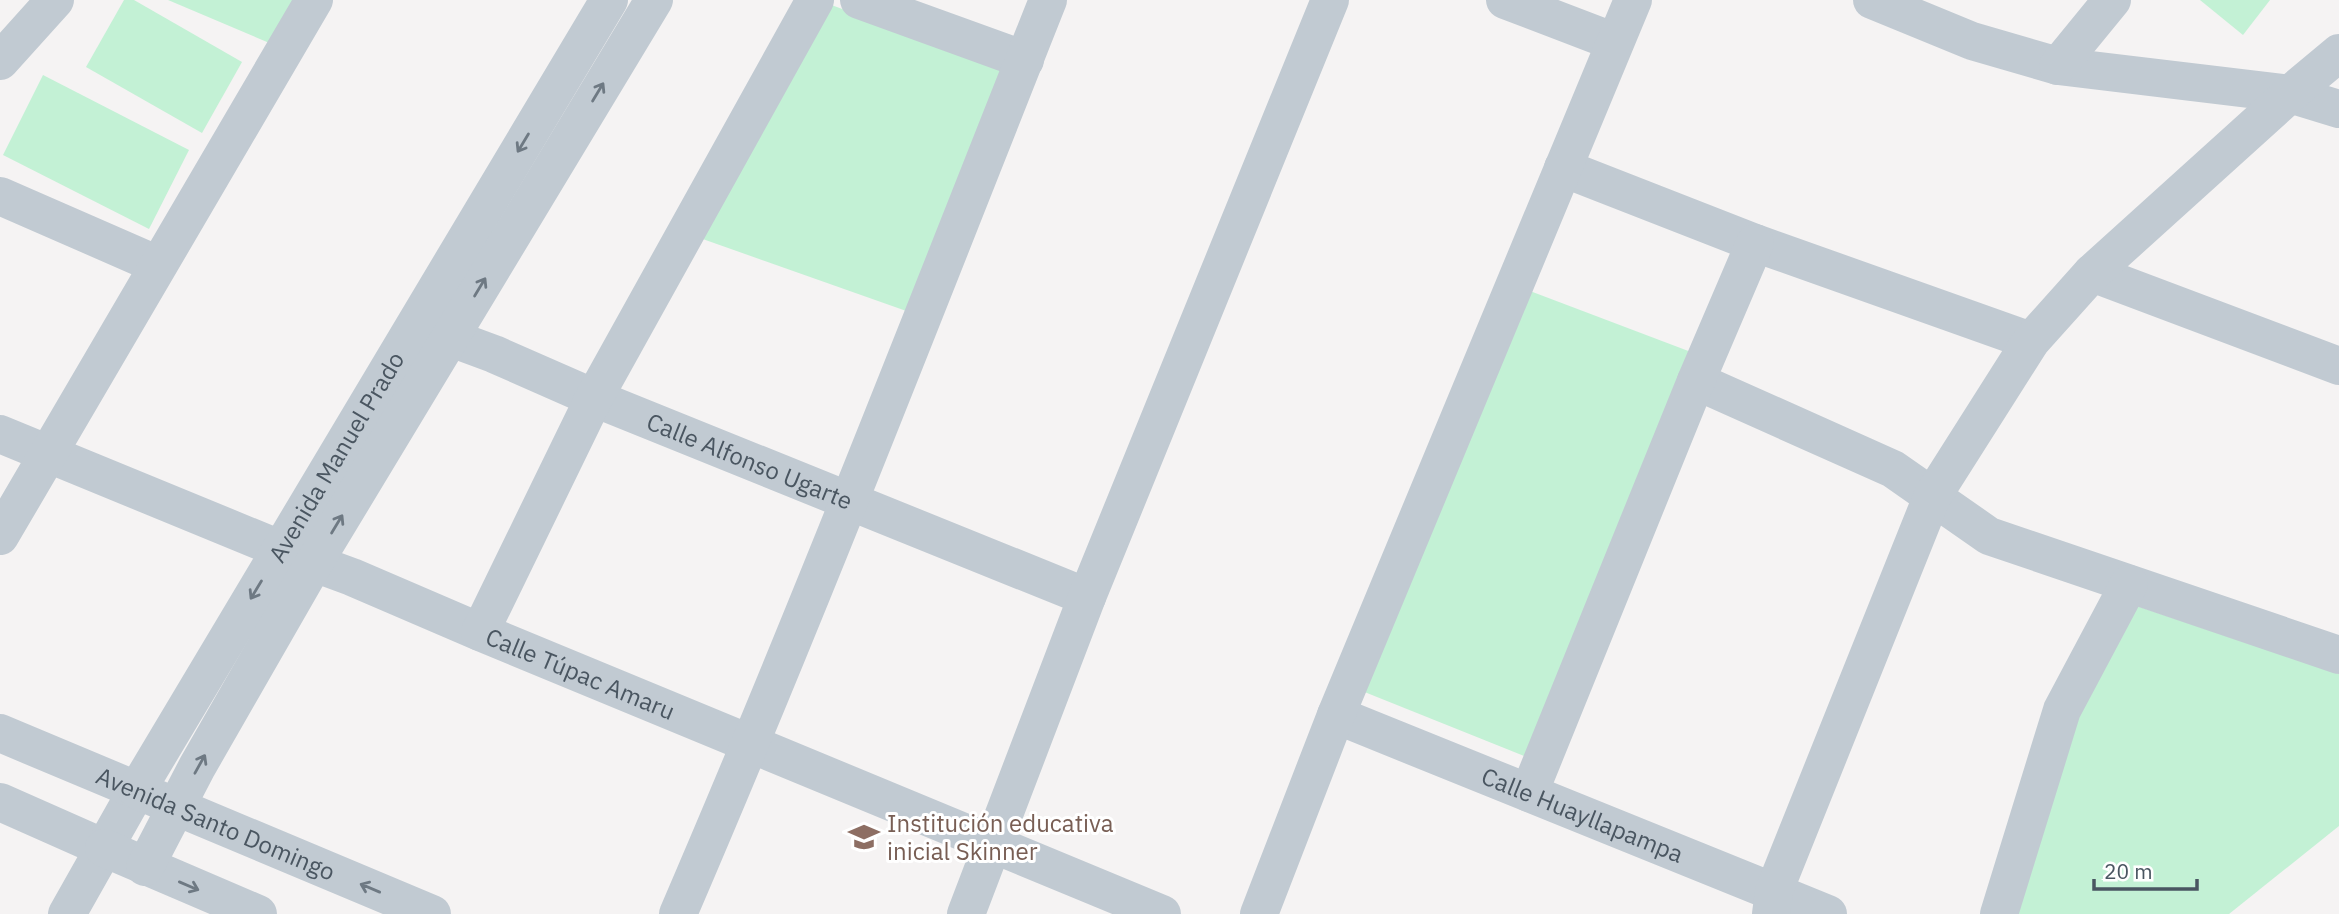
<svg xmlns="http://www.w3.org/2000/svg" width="2339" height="914" font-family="'IBM Plex Sans',sans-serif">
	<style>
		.green { fill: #c3f1d5 }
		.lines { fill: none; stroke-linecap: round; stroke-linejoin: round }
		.minor { stroke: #c1cad2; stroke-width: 38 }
		.tertiary { stroke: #c1cad2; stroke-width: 38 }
		.oneway { stroke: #6e7983 }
		.labels { text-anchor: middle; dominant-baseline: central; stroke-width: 6; stroke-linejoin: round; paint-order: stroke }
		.street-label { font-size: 24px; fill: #4a5661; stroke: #fff }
		.education-label { font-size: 24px; fill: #785e54; stroke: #fff; text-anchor: start }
	</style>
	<rect width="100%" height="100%" fill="#f5f3f3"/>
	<g class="green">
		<path d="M124,0H134L242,62L202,133L86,67Z"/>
		<path d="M168,0H301L274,45Z"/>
		<path d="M2200,0H2270L2243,35Z"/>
		<path d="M826,3L1008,70L912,313L697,237Z"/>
		<path d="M43,75L189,150L149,229L3,155Z"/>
		<path d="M1530,291L1691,352L1534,760L1362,691Z"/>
		<path d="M2134,605L2339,674V826L2229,914H2016L2076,715Z"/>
	</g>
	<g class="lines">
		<g class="minor">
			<path d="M859,0L1025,60"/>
			<path d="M1505,0L1615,42"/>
			<path d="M1872,0L1972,41L2058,66L2290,94L2339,109"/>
			<path d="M0,61L55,0"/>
			<path d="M2058,66L2112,0"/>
			<path d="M1563,168L1755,243L2031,341"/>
			<path d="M0,196L158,265"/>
			<path d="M2092,273L2339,366"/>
			<path id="s1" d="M421,327L494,354L594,398L1087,597"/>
			<path d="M1696,381L1893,469L1989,536L2339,655"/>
			<path id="s2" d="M0,434L314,563L352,577L480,632L1162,914"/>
			<path d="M0,536L314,0"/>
			<path d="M480,632L594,398L815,0"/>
			<path id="s3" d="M1336,715L1828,914"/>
			<path d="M1529,793L1696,381L1755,243"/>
			<path d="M0,802L104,848"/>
			<path d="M67,914L137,790"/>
			<path d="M678,914C808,612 927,305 1048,0"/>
			<path d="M966,914L1087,597L1330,0"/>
			<path d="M1259,914L1336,715L1633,0"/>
			<path d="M1771,914L1774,891L1932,497L2031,341L2092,273L2290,94L2339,53"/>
			<path d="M1999,914L2062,710L2129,584"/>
		</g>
		<g class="tertiary">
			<path id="s4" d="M0,733L432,914"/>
			<path id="s5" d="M137,790L609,0"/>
			<path d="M104,848L258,914"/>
			<path d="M145,867L197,767L314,563L654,0"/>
		</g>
	</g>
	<defs><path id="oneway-shaft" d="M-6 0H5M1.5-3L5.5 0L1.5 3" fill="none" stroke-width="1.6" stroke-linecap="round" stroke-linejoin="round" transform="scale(1.75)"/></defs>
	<g class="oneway">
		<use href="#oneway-shaft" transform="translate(598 92) rotate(-59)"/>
		<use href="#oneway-shaft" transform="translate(523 143) rotate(121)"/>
		<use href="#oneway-shaft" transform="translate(480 287) rotate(-59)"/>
		<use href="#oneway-shaft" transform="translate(337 524) rotate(-59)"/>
		<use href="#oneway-shaft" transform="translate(256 590) rotate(121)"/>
		<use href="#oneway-shaft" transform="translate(200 764) rotate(-61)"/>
		<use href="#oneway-shaft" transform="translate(189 886) rotate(23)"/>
		<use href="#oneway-shaft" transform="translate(370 888) rotate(-157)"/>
	</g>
	<defs>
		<symbol id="school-bare" viewBox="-9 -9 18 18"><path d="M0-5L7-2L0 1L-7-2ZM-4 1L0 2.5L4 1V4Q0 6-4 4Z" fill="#8d6e63" stroke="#fff" stroke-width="2.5" paint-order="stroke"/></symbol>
	</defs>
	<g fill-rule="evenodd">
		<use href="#school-bare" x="842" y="815" width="44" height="44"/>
	</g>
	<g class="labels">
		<g class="street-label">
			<text stroke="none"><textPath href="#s5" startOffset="388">Avenida Manuel Prado</textPath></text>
			<text stroke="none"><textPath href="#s1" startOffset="355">Calle Alfonso Ugarte</textPath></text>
			<text stroke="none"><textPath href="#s2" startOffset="628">Calle Túpac Amaru</textPath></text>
			<text stroke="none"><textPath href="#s3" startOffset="266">Calle Huayllapampa</textPath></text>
			<text stroke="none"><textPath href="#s4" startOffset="234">Avenida Santo Domingo</textPath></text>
		</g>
		<g class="education-label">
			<text x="887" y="823">Institución educativa<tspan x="887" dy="28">inicial Skinner</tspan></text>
		</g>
	</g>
	<path d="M2094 879v10h103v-10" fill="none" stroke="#4a5661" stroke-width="3.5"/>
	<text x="2104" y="879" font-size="21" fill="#4a5661" stroke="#ffffff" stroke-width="5" paint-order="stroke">20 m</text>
</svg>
